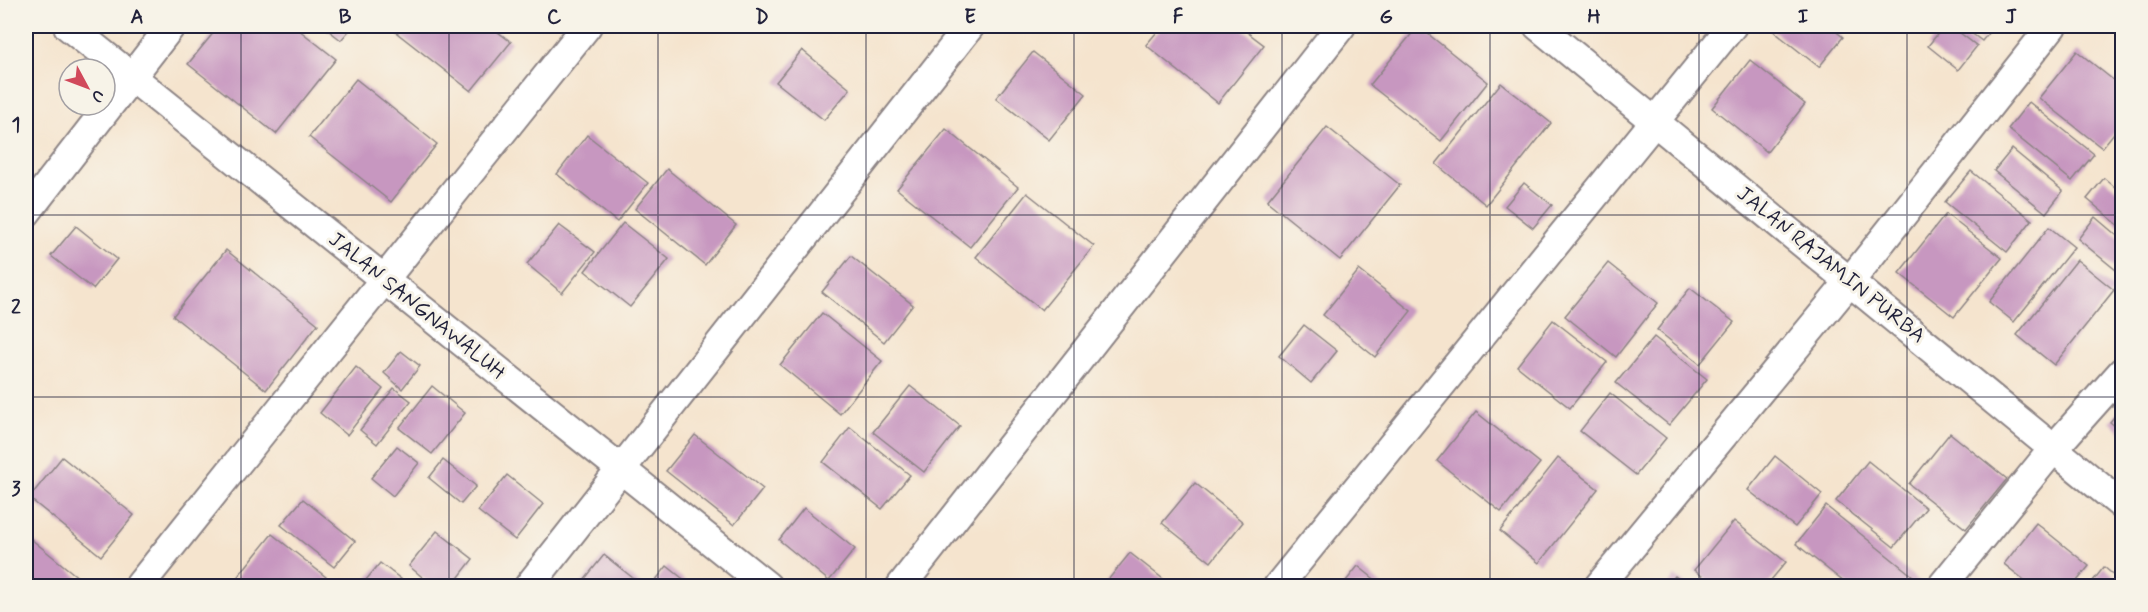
<svg xmlns="http://www.w3.org/2000/svg" width="2148" height="612" font-family="Mynerve,sans-serif">
	<style>
		.building { fill: #c797c0 }
		.lines { fill: none; stroke-linecap: round; stroke-linejoin: round }
		.minor-casing { stroke: #8c8384; stroke-width: 32 }
		.minor { stroke: #fff; stroke-width: 28 }
		.grid { fill: none; stroke: #22223b; stroke-width: 1.5; stroke-opacity: 0.55 }
		.labels { text-anchor: middle; dominant-baseline: central; stroke-width: 6; stroke-linejoin: round; paint-order: stroke }
		.street-label { font-size: 21px; fill: #22223b; stroke: #f7f3e8 }
		.neatline { fill: none; stroke: #22223b; stroke-width: 2 }
		.grid-label { font-size: 20px; text-anchor: middle; font-weight: bold; fill: #22223b }
	</style>
	<rect width="100%" height="100%" fill="#f7f3e8"/>
	<filter id="ink" filterUnits="userSpaceOnUse"><feTurbulence type="fractalNoise" baseFrequency=".0167" numOctaves="2"/><feDisplacementMap in="SourceGraphic" scale="12" xChannelSelector="R" yChannelSelector="G"/><feConvolveMatrix kernelMatrix="1 2 1 2 8 2 1 2 1" color-interpolation-filters="sRGB"/></filter>
	<filter id="wash" filterUnits="userSpaceOnUse"><feTurbulence type="fractalNoise" baseFrequency=".008" numOctaves="4" result="noise"/><feDisplacementMap in="SourceGraphic" scale="24" xChannelSelector="R" yChannelSelector="G"/><feGaussianBlur stdDeviation="1.35" result="paint"/><feColorMatrix in="noise" values="0 0 0 0 0 0 0 0 0 0 0 0 0 0 0 0 0 1.4 0 .05"/><feComposite in="paint" operator="in"/></filter>
	<g filter="url(#wash)">
		<rect width="100%" height="100%" fill="#f5e4ce"/>
		<g id="blocks">
			<g class="building">
				<path d="M219,26H294L336,59L276,134L188,64Z"/>
				<path d="M323,26H353L341,40Z"/>
				<path d="M388,26H490L511,42L471,91Z"/>
				<path d="M1162,26H1239L1264,45L1218,103L1146,45Z"/>
				<path d="M1418,26L1488,82L1441,141L1370,85Z"/>
				<path d="M1767,26H1829L1843,37L1819,67Z"/>
				<path d="M1944,26H1951L1977,46L1958,70L1928,46Z"/>
				<path d="M1962,26H1994L1982,41Z"/>
				<path d="M802,50L850,89L824,120L776,82Z"/>
				<path d="M2077,51L2122,87V123L2102,148L2039,98Z"/>
				<path d="M1033,52L1086,94L1049,140L996,98Z"/>
				<path d="M1750,60L1805,104L1767,152L1712,108Z"/>
				<path d="M356,79L437,144L391,202L309,137Z"/>
				<path d="M1501,83L1551,123L1486,205L1436,164Z"/>
				<path d="M2029,102L2094,154L2072,181L2008,129Z"/>
				<path d="M1327,127L1400,185L1340,260L1267,201Z"/>
				<path d="M946,129L1018,187L970,247L897,189Z"/>
				<path d="M587,135L648,183L617,222L557,174Z"/>
				<path d="M2012,149L2063,191L2046,213L1994,171Z"/>
				<path d="M667,169L736,225L705,265L635,209Z"/>
				<path d="M1971,171L2032,220L2007,252L1945,202Z"/>
				<path d="M2104,178L2122,193V228L2087,199Z"/>
				<path d="M1524,183L1552,205L1533,228L1505,206Z"/>
				<path d="M1027,193L1094,246L1042,310L976,257Z"/>
				<path d="M1946,214L2002,258L1954,317L1899,273Z"/>
				<path d="M2095,217L2122,240V275L2078,239Z"/>
				<path d="M623,223L669,259L630,307L585,271Z"/>
				<path d="M559,225L595,252L562,293L527,264Z"/>
				<path d="M76,226L117,259L93,289L51,256Z"/>
				<path d="M2049,227L2074,247L2014,322L1989,302Z"/>
				<path d="M226,250L318,324L266,390L173,316Z"/>
				<path d="M851,256L913,305L884,342L822,292Z"/>
				<path d="M2077,260L2114,290L2054,365L2017,335Z"/>
				<path d="M1608,263L1658,303L1616,357L1565,316Z"/>
				<path d="M1359,270L1411,311L1375,357L1323,315Z"/>
				<path d="M1690,288L1734,322L1700,364L1657,330Z"/>
				<path d="M822,313L882,361L840,414L780,365Z"/>
				<path d="M1553,320L1607,362L1570,408L1517,366Z"/>
				<path d="M1304,325L1337,351L1311,383L1279,356Z"/>
				<path d="M1654,337L1707,379L1669,425L1616,383Z"/>
				<path d="M401,351L420,366L402,389L384,373Z"/>
				<path d="M356,367L383,389L347,435L320,413Z"/>
				<path d="M432,386L465,413L432,454L399,428Z"/>
				<path d="M910,386L960,426L924,472L873,432Z"/>
				<path d="M394,388L411,401L377,444L360,430Z"/>
				<path d="M1610,393L1666,438L1636,475L1580,431Z"/>
				<path d="M2122,407V432L2110,422Z"/>
				<path d="M1476,412L1540,463L1501,512L1437,461Z"/>
				<path d="M850,427L910,475L882,509L823,462Z"/>
				<path d="M1950,433L2007,479L1966,529L1909,484Z"/>
				<path d="M695,435L763,489L734,525L666,471Z"/>
				<path d="M397,446L419,463L393,496L371,478Z"/>
				<path d="M1775,456L1822,494L1795,527L1748,490Z"/>
				<path d="M62,457L134,515L101,556L29,498Z"/>
				<path d="M1558,458L1598,489L1539,563L1500,531Z"/>
				<path d="M443,460L476,486L461,504L429,478Z"/>
				<path d="M1868,461L1926,508L1894,547L1836,501Z"/>
				<path d="M507,475L543,504L515,540L478,511Z"/>
				<path d="M1195,483L1243,522L1211,562L1162,523Z"/>
				<path d="M303,499L355,541L334,567L281,525Z"/>
				<path d="M1826,506L1924,585L1923,586H1849L1796,544Z"/>
				<path d="M804,508L855,549L829,581L779,540Z"/>
				<path d="M1734,521L1786,562L1766,586H1715L1694,570Z"/>
				<path d="M2036,523L2089,566L2073,586H2032L2004,564Z"/>
				<path d="M437,531L473,559L452,586H433L409,566Z"/>
				<path d="M272,534L336,585L335,586H233L231,585Z"/>
				<path d="M26,535L79,578L72,586H26Z"/>
				<path d="M1130,553L1172,586H1103Z"/>
				<path d="M604,555L643,586H579Z"/>
				<path d="M380,563L410,586H361Z"/>
				<path d="M667,566L692,586H651Z"/>
				<path d="M1358,566L1383,586H1342Z"/>
				<path d="M2104,567L2122,582V586H2089Z"/>
				<path d="M1675,576L1688,586H1667Z"/>
			</g>
		</g>
	</g>
	<g filter="url(#ink)">
		<use href="#blocks" fill-opacity="0" stroke="#8c8384" stroke-width="1.5"/>
		<g class="lines">
			<defs>
				<g id="minor">
					<path d="M68,26L767,586"/>
					<path d="M1538,26L2122,505"/>
					<path d="M26,213L171,26"/>
					<path d="M139,586L587,26"/>
					<path d="M529,586L970,26"/>
					<path d="M901,586L1341,26"/>
					<path d="M1278,586L1732,26"/>
					<path d="M1599,586L1851,280L2052,26"/>
					<path d="M1942,586L2054,448L2122,372"/>
				</g>
			</defs>
			<use href="#minor" class="minor-casing"/>
			<use href="#minor" class="minor"/>
		</g>
	</g>
	<path class="grid" d="M241,26V586M449,26V586M658,26V586M866,26V586M1074,26V586M1282,26V586M1490,26V586M1699,26V586M1907,26V586M26,215H2122M26,397H2122"/>
	<g class="labels">
		<g class="street-label">
			<text transform="translate(1831 265) rotate(39)">JALAN RAJAMIN PURBA</text>
			<text transform="translate(417 306) rotate(39)">JALAN SANGNAWALUH</text>
		</g>
	</g>
	<rect width="2148" height="612" fill="none" stroke="#f7f3e8" stroke-width="66"/>
	<g transform="translate(87 87) rotate(131)"><circle r="28" fill="#f7f3e8" stroke="#a29fa3" stroke-width="1.5"/>
	<path d="M0-4.5L10 22L0 15L-10 22Z" fill="#d1495b"/>
	<text y="-9" font-size="16" font-weight="bold" text-anchor="middle" fill="#22223b">U</text>
	</g>
	<rect x="33" y="33" width="2082" height="546" class="neatline"/>
	<g class="grid-label">
		<text x="137" y="23">A</text>
		<text x="345" y="23">B</text>
		<text x="554" y="23">C</text>
		<text x="762" y="23">D</text>
		<text x="970" y="23">E</text>
		<text x="1178" y="23">F</text>
		<text x="1386" y="23">G</text>
		<text x="1594" y="23">H</text>
		<text x="1803" y="23">I</text>
		<text x="2011" y="23">J</text>
		<text x="16" y="131">1</text>
		<text x="16" y="313">2</text>
		<text x="16" y="495">3</text>
	</g>
</svg>
